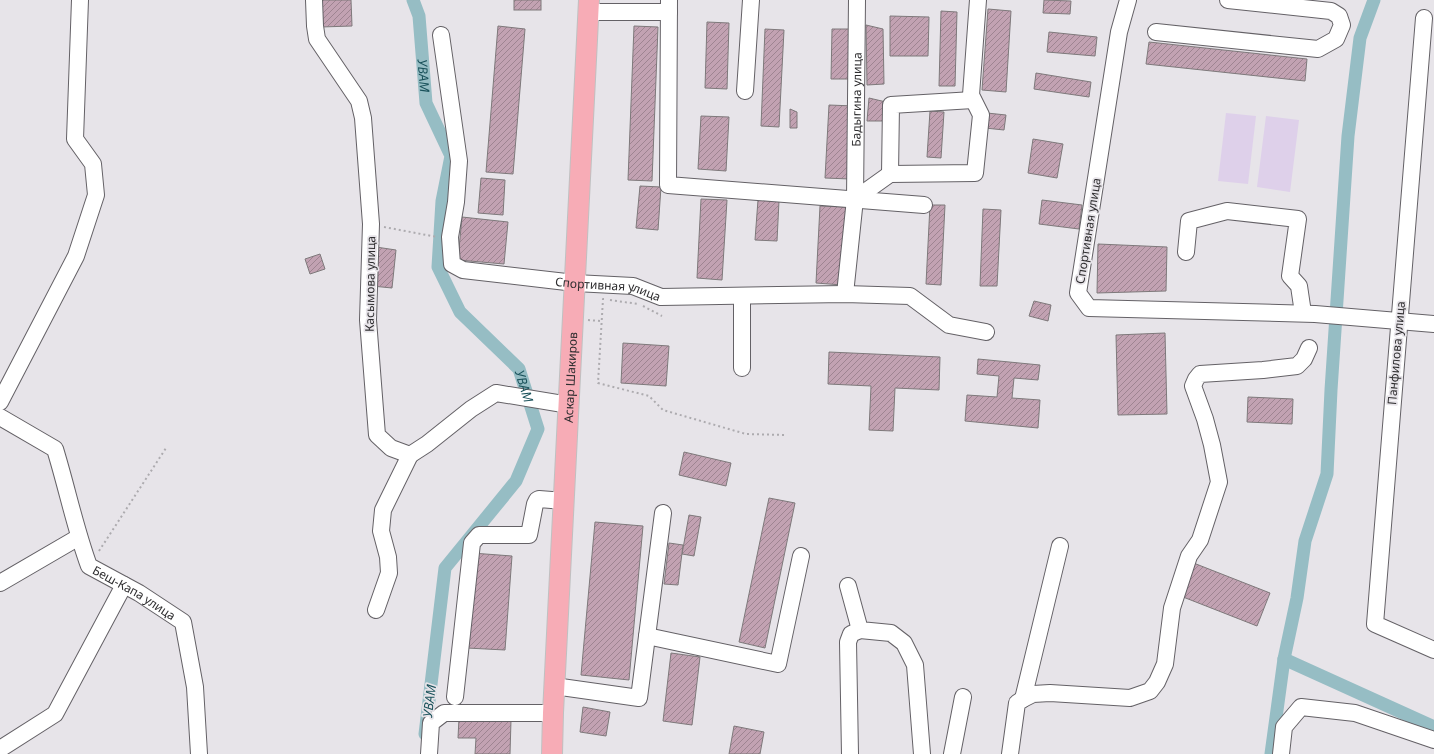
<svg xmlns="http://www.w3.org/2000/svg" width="1434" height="754" font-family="'Noto Sans',sans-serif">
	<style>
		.green { fill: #ded0ea }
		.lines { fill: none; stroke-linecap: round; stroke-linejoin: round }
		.canal { stroke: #96bdc4; stroke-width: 13 }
		.building { fill: url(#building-hatch); stroke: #7e797b }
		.minor-casing { stroke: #646166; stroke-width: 18 }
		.major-casing { stroke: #c0c0c1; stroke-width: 22 }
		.path { stroke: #adabaf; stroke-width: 2; stroke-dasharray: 2 3; stroke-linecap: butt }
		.minor { stroke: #fff; stroke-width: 16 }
		.major { stroke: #f7acb6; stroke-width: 20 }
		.labels { text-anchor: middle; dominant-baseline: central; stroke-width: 3.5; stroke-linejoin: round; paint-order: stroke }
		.street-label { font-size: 12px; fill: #2e2d2f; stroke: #e7e4e9 }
		.water-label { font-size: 13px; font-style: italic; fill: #19515a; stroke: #e7e4e9 }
	</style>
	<defs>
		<pattern id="building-hatch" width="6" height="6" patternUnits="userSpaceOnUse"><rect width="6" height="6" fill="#c2a2b2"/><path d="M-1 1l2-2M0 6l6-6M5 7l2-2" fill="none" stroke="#9e8491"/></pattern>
	</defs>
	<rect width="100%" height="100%" fill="#e7e4e9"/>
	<g class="green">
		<path d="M1226,113L1256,116L1248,184L1218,181Z"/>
		<path d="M1266,116L1299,120L1290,192L1257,187Z"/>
	</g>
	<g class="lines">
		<g class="canal">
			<path id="s1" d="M413,0L419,16L426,103L451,156L442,201L438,267L460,312L519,369L538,429L516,481L445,568L425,734"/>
			<path d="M1284,659L1434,727"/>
			<path d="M1271,754L1284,659L1297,598L1305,541L1327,474L1331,390L1348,136L1360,38L1374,0"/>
		</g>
	</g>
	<g class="building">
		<path d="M321,0H351L352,26L321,27Z"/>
		<rect x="514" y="0" width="27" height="10"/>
		<path d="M1044,0L1071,1L1070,14L1043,13Z"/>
		<path d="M988,9L1011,11L1006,92L982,90Z"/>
		<path d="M941,11L957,12L955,86H939Z"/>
		<path d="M890,16L929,17L928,56H890Z"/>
		<path d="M707,22L729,23L727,89L705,88Z"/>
		<path d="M866,25L883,29L884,84L867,85Z"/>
		<path d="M498,26L525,29L513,174L486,172Z"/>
		<path d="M634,26L658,27L652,181L628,180Z"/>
		<path d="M765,29L784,30L779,127L761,126Z"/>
		<path d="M832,29H852L851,79H831Z"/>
		<path d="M1049,32L1097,37L1095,56L1047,52Z"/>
		<path d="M1149,42L1307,59L1305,81L1146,64Z"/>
		<path d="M1036,73L1091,82L1089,97L1034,89Z"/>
		<path d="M869,98L886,102L887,121H867Z"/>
		<path d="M829,105L854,106L850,179L825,178Z"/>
		<path d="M790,109L797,112V128H790Z"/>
		<path d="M930,111L944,112L941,158L927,157Z"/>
		<path d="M987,113L1006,115L1004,130L985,128Z"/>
		<path d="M701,116L729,117L726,171L698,169Z"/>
		<path d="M1033,139L1063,144L1057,178L1028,173Z"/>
		<path d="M481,178L505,180L503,215L478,213Z"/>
		<path d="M640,186L661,187L658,230L636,228Z"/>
		<path d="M701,199L727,200L722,280L697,278Z"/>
		<path d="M758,200L779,201L777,241L755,240Z"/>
		<path d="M1042,200L1082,205L1079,229L1039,224Z"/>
		<path d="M930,205H945L941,285L926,284Z"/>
		<path d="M820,206L847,207L842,285L816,283Z"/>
		<path d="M983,209L1001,210L997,286H980Z"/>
		<path d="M462,217L508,222L504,264L458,260Z"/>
		<path d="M1098,244L1167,247L1166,291L1097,293Z"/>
		<path d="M376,247L396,250L392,288L372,286Z"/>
		<path d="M320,254L325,269L310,274L305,259Z"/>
		<path d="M1034,301L1051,305L1048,321L1029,316Z"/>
		<path d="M1165,333L1167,414L1118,415L1116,335Z"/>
		<path d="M623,343L669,346L666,386L621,383Z"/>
		<path d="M829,352L940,357L939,390L895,388L893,431L869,430L871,386L828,384Z"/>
		<path d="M978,359L1040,365L1038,380L1014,378L1012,398L1040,400L1038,428L965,421L967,395L997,397L999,376L977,374Z"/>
		<path d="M1248,397L1293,399L1292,424L1247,422Z"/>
		<path d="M684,452L731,463L726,486L679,475Z"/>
		<path d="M769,498L795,503L765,648L739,642Z"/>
		<path d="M689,515L701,517L694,556L682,554Z"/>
		<path d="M595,522L643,526L629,680L581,675Z"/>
		<path d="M669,543L683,545L678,585L664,584Z"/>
		<path d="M472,553L512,556L505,650L467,648Z"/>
		<path d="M1191,562L1270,593L1257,626L1178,595Z"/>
		<path d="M671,653L700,657L692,725L663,721Z"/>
		<path d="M583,707L610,712L606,736L580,732Z"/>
		<path d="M459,718L511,720L510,754H475L476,738H458Z"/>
		<path d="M734,726L764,732L760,754H729Z"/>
	</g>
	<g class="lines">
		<defs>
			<g id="minor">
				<path d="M314,0L315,26L317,39L359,101L363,118L371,224L368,320L377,435L391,448L410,455L427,444L471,409L496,393L569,405"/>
				<path d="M669,0L668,185L924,205"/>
				<path d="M1128,0L1119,32L1078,293L1089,308L1315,314L1434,324"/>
				<path d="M589,12H669"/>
				<path d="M1424,18L1375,624L1434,650"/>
				<path d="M1156,32L1318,49L1336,39L1342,25L1339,16L1331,11L1228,0"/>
				<path id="s2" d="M441,35L459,161L456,202L450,237L452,264L463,270L575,283L633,286L661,297L845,294L910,296L949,325L986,332"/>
				<path d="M745,91L751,0"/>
				<path d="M890,174L891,105L973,100"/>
				<path d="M855,199L890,174L975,173L981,115L971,95L978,0"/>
				<path d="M1186,252L1189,221L1227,211L1298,219L1290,276L1299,286L1303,313"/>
				<path id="s3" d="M845,294L855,199L857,0"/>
				<path d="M742,368V297"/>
				<path d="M0,402L76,256L96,195L93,164L75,139L80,0"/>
				<path id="s4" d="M0,417L55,449C67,488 75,528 89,566L139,593L183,622L195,687L199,754"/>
				<path d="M0,583L79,537"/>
				<path d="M848,586L860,630L891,633L904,643L915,665L922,754"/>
				<path d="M376,610L389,573L388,557L381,531L383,510L410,455"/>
				<path d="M647,636L778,664L801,556"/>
				<path d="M554,686L639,698L663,513"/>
				<path d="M455,697L472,543L479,535H529L535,504L537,500L539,499L564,501"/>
				<path d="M1023,699L1060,546"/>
				<path d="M0,749L55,714L124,585"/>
				<path d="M429,754L431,723L444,713H553"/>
				<path d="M850,754L848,642L851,634L860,630"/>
				<path d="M952,754L963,697"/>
				<path d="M1010,754L1017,703L1023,699L1033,694L1050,693L1130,698L1150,691L1157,682L1165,664L1172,608L1189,556L1200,540L1219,482L1212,445L1205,419L1193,386L1196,379L1200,374L1263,370L1297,366L1304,359L1309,348"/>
				<path d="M1281,754L1284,727L1301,707L1355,713L1434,740"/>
			</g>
			<g id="major">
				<path id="s5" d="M552,754L553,713L589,0"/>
			</g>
		</defs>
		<use href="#minor" class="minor-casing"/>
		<use href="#major" class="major-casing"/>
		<g class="path">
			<path d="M384,227L437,237"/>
			<path d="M604,299H603L598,383L649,396L663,410L746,434L785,435"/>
			<path d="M610,300L638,304"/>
			<path d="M643,306L662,316"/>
			<path d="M588,320L601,321"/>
			<path d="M99,551L166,448"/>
		</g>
		<use href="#minor" class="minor"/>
		<use href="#major" class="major"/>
	</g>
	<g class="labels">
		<g class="street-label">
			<text stroke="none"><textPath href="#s3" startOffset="195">Бадыгина улица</textPath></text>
			<text transform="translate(1088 231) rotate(-81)">Спортивная улица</text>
			<text transform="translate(370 284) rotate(-89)">Касымова улица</text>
			<text stroke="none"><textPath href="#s2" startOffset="390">Спортивная улица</textPath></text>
			<text transform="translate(1396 353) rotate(-85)">Панфилова улица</text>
			<text stroke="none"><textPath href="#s5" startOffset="377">Аскар Шакиров</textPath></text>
			<text stroke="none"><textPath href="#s4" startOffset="238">Беш-Капа улица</textPath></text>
		</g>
		<g class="water-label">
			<text stroke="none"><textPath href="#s1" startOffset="77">УВАМ</textPath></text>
			<text stroke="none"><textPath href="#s1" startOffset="425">УВАМ</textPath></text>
			<text transform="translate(429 701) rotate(-83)">УВАМ</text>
		</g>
	</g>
</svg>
